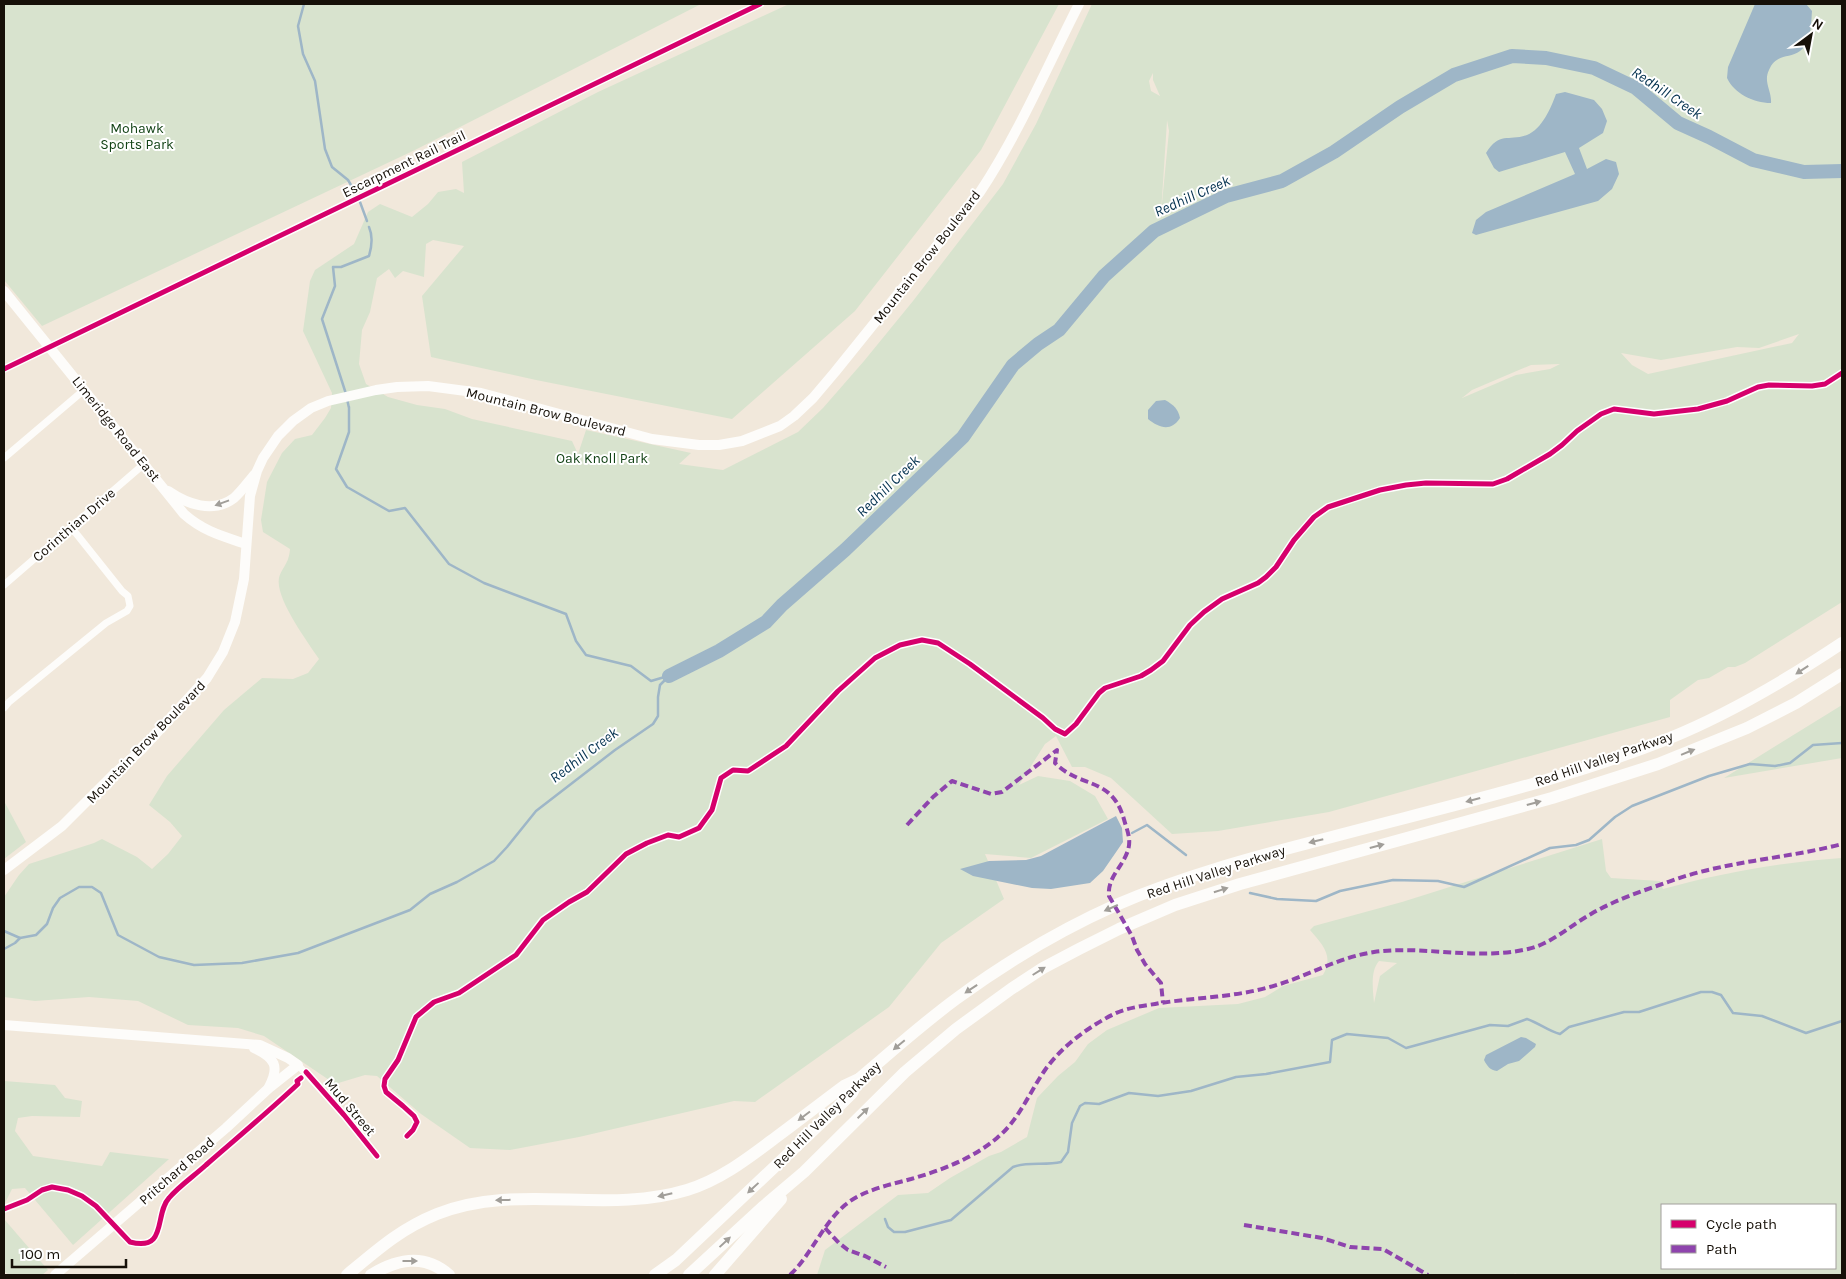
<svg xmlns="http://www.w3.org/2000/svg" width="1846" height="1279" font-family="Karla,sans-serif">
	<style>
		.green { fill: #d8e3ce; fill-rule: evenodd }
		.water { fill: #9eb6c7 }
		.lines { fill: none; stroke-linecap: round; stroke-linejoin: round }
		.stream { stroke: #9eb6c7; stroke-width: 2.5 }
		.river { stroke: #9eb6c7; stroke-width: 14 }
		.street { stroke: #fdfcfa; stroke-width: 7 }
		.secondary { stroke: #fdfcfa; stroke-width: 10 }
		.highway { stroke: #fdfcfa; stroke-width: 12 }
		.quiet { stroke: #8e44ad; stroke-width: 4; stroke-dasharray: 8 4; stroke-linecap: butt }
		.cycleway-casing { stroke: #fff; stroke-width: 8 }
		.cycleway { stroke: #d6006c; stroke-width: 5 }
		.oneway { fill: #a19e99 }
		.labels { text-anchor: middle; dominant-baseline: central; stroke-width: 4; stroke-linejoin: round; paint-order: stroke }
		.park-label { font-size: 14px; fill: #134316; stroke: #fff }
		.street-label { font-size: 14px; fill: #161008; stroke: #fff }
		.water-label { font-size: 15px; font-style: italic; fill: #002f4d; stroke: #fff }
	</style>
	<rect width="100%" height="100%" fill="#f1e8db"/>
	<g class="green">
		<path d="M4,4H701L415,150L42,326L4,280Z"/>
		<path d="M789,4H1059L981,150L855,311L732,419L536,380L431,357L422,296L464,246L433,240L426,244L424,277L403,271L395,278L389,269L377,278L370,312L362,330L359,364L366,384L388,397L417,405L445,409L472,419L572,441L578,454L586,430L691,453L679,464L723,470L798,432L823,408L864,361L913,301L1003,184L1036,124L1092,4H1842V602L1745,663L1735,667H1728L1709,678L1698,680L1670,700V717L1329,812L1218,831L1172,834L1111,778L1085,767H1072L1056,736L1045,744L1019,785L1038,776L1070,781L1095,796L1108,819L1031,858L985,854L1004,899L941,943L889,1007L755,1102L734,1101L579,1137L510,1150L470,1148L421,1114L377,1076L365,1075L335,1084L264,1036L238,1028L188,1025L138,1001L89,997L35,1001L4,997V897L19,875L29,864L94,843L102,839L137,857L152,869L168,854L182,836L170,822L149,805L167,776L224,710L262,678L293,679L308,673L319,659C307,641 275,598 279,578C282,567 289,564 290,549L263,532L261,520L267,482L282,453L295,439L312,435L325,418L331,408L332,393L303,331L310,281L315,270L354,244L368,212L380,204L412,217L428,204L438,192L456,189L464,193L462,162L598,92ZM1153,73V80L1160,96L1151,91L1149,81ZM1167,120L1169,131L1161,213L1167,121ZM1799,334L1792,343L1648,374L1632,365L1621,353L1661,360L1737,347L1759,348ZM1560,364L1550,369L1516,375L1462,398L1472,390L1531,365Z"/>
		<path d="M1842,705V758L1724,778Z"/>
		<path d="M4,801L26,842L4,859Z"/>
		<path d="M1602,839L1606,871L1611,878L1660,881L1663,889C1721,873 1782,862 1842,858V1275H1520L1514,1273L1516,1275H817L825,1250L898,1195L928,1193L950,1178L989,1156L1001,1152L1027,1137L1037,1098L1058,1076L1075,1062L1088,1044L1107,1030L1159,1008L1238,1004L1265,997L1283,986L1323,975C1334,956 1323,945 1310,930L1314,926L1402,902ZM1379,961L1397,963L1380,976L1374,1003C1373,990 1370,971 1379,961ZM1662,1205H1835V1268H1662Z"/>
		<path d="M4,1081L55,1085L65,1098L82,1101L80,1117L32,1116L18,1118L15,1131L33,1156L102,1166L110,1152L169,1159L73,1245L25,1188L12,1189L4,1205Z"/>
		<path d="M4,1219L48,1270L42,1275H9L5,1272L4,1274Z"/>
	</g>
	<g class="water">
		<path d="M1755,4H1806L1812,11C1811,23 1812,42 1800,51C1789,59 1776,53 1769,70C1763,82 1772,91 1771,103C1753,103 1734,93 1727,78L1728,67Z"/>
		<path d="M1565,92L1594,100L1602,109L1607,121L1603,133L1579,148L1587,169L1606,159L1616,162L1619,174L1612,189L1598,201L1476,235L1472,233L1476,220L1486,212L1575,174L1565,152L1499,172L1494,168L1486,153C1500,131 1508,142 1527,135C1542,129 1551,108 1556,94Z"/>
		<path d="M1165,400C1174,405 1178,409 1180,418C1171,432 1159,428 1148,419V410L1156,401Z"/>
		<path d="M1116,816L1122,828L1123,842L1103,871L1090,883L1051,889L1032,888L973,876L960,869L989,861L1026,860L1041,856Z"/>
		<path d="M1521,1037L1526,1038L1536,1044L1535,1047L1519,1061L1508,1064L1497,1071C1490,1070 1487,1066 1484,1060L1486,1055Z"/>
	</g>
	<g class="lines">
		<g class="stream">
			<path d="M304,4L298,26L303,54L315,81L325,149L332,167L348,180L357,195"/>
			<path d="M360,202L367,221"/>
			<path d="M346,394L322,319L335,286L333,267H341L369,256C372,246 373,236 369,227"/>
			<path d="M347,399L349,408V407V432L336,469L347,487L389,511L405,508L449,564L484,583L566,614L576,641L586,655L631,666L651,681L668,676"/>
			<path d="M1132,833L1147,825L1186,855"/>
			<path d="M1250,893L1277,899L1316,901L1340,891L1393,880L1438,881L1464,887L1550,848L1576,845L1589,840L1615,817L1632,806L1709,776L1750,764L1775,766L1790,763L1813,745L1842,743"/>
			<path d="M4,931L20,938L36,935L47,924L53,908L60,898L79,887H92L101,893L118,935L159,957L194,965L242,963L298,953L410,910L430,894L457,882L494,861L507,847L536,811L615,750L653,724L658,716V697L660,685L669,676"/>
			<path d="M4,949L15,943L20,938"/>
			<path d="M885,1219L888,1227L894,1232H905L951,1220L1013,1167C1028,1161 1045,1166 1061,1162L1068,1152L1072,1123L1080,1106L1085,1103L1099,1104L1129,1093L1158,1096L1191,1091L1236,1077L1266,1074L1330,1062L1332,1040L1347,1034L1388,1038L1406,1048L1490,1025L1508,1026L1527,1019C1539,1023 1548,1031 1560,1034L1569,1027L1624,1012H1639L1701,992H1712L1721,995L1733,1013L1762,1016L1806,1033L1842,1021"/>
		</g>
		<path class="river" d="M669,676L719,651L766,622L782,605L845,550L963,437L1013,365L1038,344L1059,330L1104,276L1154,231L1226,196L1282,181L1334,152L1400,107L1454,75L1512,56L1546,58L1594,68L1636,88L1678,123L1709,137L1753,160L1804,172L1842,171"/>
		<g class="street">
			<path d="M4,458L84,390"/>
			<path d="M4,585L144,464"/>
			<path d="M4,708L9,702L106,623L127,611L130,606L128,596L122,591L71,527"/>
			<path d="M298,1065L344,1115L377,1156"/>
		</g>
		<g class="secondary">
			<path d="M4,291L184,514C203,531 222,536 246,544"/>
			<path d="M168,491C187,504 213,514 234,498C242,491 248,482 255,474"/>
			<path d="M4,870L62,826L113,775L141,750L207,678L223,652L235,622L244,579L250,496L257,471L263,458L278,436L293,421L311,408L328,401L376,390L397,387L428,386L481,393L652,439L699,445H719L742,441L780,426L794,416L813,398L835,372L980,192C1019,133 1047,67 1079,4"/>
			<path d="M4,1025L260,1045L288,1058L298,1065L269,1088L226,1128L55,1275"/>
			<path d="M254,1048C275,1058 280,1066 269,1087"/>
		</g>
		<g class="highway">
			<path d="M347,1275C377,1250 400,1229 437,1214C517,1182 605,1215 687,1190C720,1180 747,1159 775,1138C798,1121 821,1103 844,1086L859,1079"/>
			<path d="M371,1275C397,1259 424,1253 449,1275"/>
			<path d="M655,1275L676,1260L840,1105L852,1093L859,1079C891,1052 922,1024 956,999C1005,963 1060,930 1116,905C1183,876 1254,857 1324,839C1440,808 1559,782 1670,738C1731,713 1788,679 1842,643"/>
			<path d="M689,1275L764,1206L804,1172L905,1072L956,1029L1011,989L1043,968L1079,949L1119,929L1175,905L1240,884L1552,798L1658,764L1747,728L1796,703L1842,674"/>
			<path d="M715,1275L781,1199"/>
		</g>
		<g class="quiet">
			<path d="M907,825L933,797L952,781L991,794L1002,792L1057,750L1055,763C1082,790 1113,775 1125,823C1128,832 1131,841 1128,850C1123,867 1107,877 1109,896L1132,936L1137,950L1145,964L1161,983L1163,1003"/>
			<path d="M1244,1225L1322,1238L1350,1247L1383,1249L1428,1275"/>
			<path d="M825,1228L839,1243L848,1250L865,1256L886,1267"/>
			<path d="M790,1275C811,1255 822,1225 845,1205C863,1190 889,1185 911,1179C942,1170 972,1159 997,1138C1019,1120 1029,1093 1045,1070C1061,1047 1088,1027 1114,1014C1128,1007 1145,1006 1160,1003C1194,998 1232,997 1266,988C1303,979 1335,958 1374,952C1425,945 1476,961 1528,949C1551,944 1571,925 1591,914C1615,900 1642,891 1668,882C1724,861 1785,859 1842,844"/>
		</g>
		<defs>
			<g id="cycleway">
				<path d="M4,369L760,4"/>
				<path d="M306,1072L344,1115L377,1156"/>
				<path d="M407,1136L413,1130L417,1122L414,1116L403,1106L386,1092L384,1086L385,1079L398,1060L416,1017L434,1002L459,993L516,955L543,920L569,902L587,892L626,854L647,843L668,835L679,837L699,828L712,810L721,778L733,770L748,771L786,746L838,691L875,658L900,645L922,640L938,643L970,664L1043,718L1055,729L1065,734L1076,724L1099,693L1105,688L1141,676L1151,670L1163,661L1190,625L1204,612L1222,599L1258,583L1266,577L1276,567L1294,540L1314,517L1328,507L1380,490L1406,485L1426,483L1493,484L1507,479L1550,454L1562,445L1577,431L1601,414L1614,409L1654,414L1698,409L1727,401L1758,387L1769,385L1812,386L1825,384L1842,373"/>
				<path d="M4,1209L27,1200L42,1190L52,1187L68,1190L82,1196L96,1206L130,1242C168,1252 154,1214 169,1198C179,1186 194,1176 206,1165C237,1138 268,1112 298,1084L297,1081L301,1078"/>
			</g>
		</defs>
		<use href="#cycleway" class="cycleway-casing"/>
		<use href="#cycleway" class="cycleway"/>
	</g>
	<defs><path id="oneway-solid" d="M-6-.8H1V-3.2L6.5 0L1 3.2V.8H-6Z" transform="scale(1.25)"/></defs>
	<g class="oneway">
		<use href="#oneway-solid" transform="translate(222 503) rotate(160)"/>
		<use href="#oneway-solid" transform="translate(1802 670) rotate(147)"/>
		<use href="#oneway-solid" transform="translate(1688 752) rotate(-22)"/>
		<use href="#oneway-solid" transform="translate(1473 800) rotate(165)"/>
		<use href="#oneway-solid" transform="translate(1534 803) rotate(-15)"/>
		<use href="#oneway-solid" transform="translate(1316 841) rotate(166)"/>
		<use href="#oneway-solid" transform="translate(1377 846) rotate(-15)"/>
		<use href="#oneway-solid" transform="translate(1221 890) rotate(-18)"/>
		<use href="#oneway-solid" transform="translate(1111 908) rotate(156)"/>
		<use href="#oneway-solid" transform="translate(1039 971) rotate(-32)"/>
		<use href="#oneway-solid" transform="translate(971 989) rotate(146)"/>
		<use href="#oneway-solid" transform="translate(899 1045) rotate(140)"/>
		<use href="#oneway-solid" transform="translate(863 1113) rotate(-44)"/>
		<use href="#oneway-solid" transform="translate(804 1116) rotate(143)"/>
		<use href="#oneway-solid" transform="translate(753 1188) rotate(137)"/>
		<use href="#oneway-solid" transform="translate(665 1195) rotate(167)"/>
		<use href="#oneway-solid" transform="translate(503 1200) rotate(179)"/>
		<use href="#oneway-solid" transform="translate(725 1242) rotate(-43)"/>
		<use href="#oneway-solid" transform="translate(410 1261)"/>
	</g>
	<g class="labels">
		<g class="park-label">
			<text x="137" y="128">Mohawk<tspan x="137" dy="16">Sports Park</tspan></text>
			<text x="602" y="458">Oak Knoll Park</text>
		</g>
		<g class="street-label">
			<text transform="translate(404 164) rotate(-26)">Escarpment Rail Trail</text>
			<text transform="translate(927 257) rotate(-52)">Mountain Brow Boulevard</text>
			<text transform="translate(546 412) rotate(14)">Mountain Brow Boulevard</text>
			<text transform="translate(116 429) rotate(51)">Limeridge Road East</text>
			<text transform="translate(74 525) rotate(-41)">Corinthian Drive</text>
			<text transform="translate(146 742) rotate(-46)">Mountain Brow Boulevard</text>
			<text transform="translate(1604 759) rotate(-19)">Red Hill Valley Parkway</text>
			<text transform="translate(1216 872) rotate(-18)">Red Hill Valley Parkway</text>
			<text transform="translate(350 1107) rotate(50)">Mud Street</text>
			<text transform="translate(827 1115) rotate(-45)">Red Hill Valley Parkway</text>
			<text transform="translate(177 1171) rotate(-41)">Pritchard Road</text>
		</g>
		<g class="water-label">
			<text transform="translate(1667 93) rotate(34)">Redhill Creek</text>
			<text transform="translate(1192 196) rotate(-24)">Redhill Creek</text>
			<text transform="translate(888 486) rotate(-44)">Redhill Creek</text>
			<text transform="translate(584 755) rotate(-37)">Redhill Creek</text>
		</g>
	</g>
	<rect width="1846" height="1279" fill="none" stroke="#161008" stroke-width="10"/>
	<rect x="1661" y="1204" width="175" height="65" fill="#ffffff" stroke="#a29f9c"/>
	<rect x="1671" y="1220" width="25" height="8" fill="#d6006c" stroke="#a29f9c"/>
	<text x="1706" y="1229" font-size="15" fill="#161008">Cycle path</text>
	<rect x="1671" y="1245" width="25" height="8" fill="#8e44ad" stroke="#a29f9c"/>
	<text x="1706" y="1254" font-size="15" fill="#161008">Path</text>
	<g transform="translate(1811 35) rotate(32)" stroke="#ffffff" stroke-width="4" paint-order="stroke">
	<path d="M0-4L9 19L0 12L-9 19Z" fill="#161008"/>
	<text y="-8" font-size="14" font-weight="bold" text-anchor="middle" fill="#161008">N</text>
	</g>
	<path d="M12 1259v8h114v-8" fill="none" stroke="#161008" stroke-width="2.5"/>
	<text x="20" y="1259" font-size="15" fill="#161008" stroke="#ffffff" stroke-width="4" paint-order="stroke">100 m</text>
</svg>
